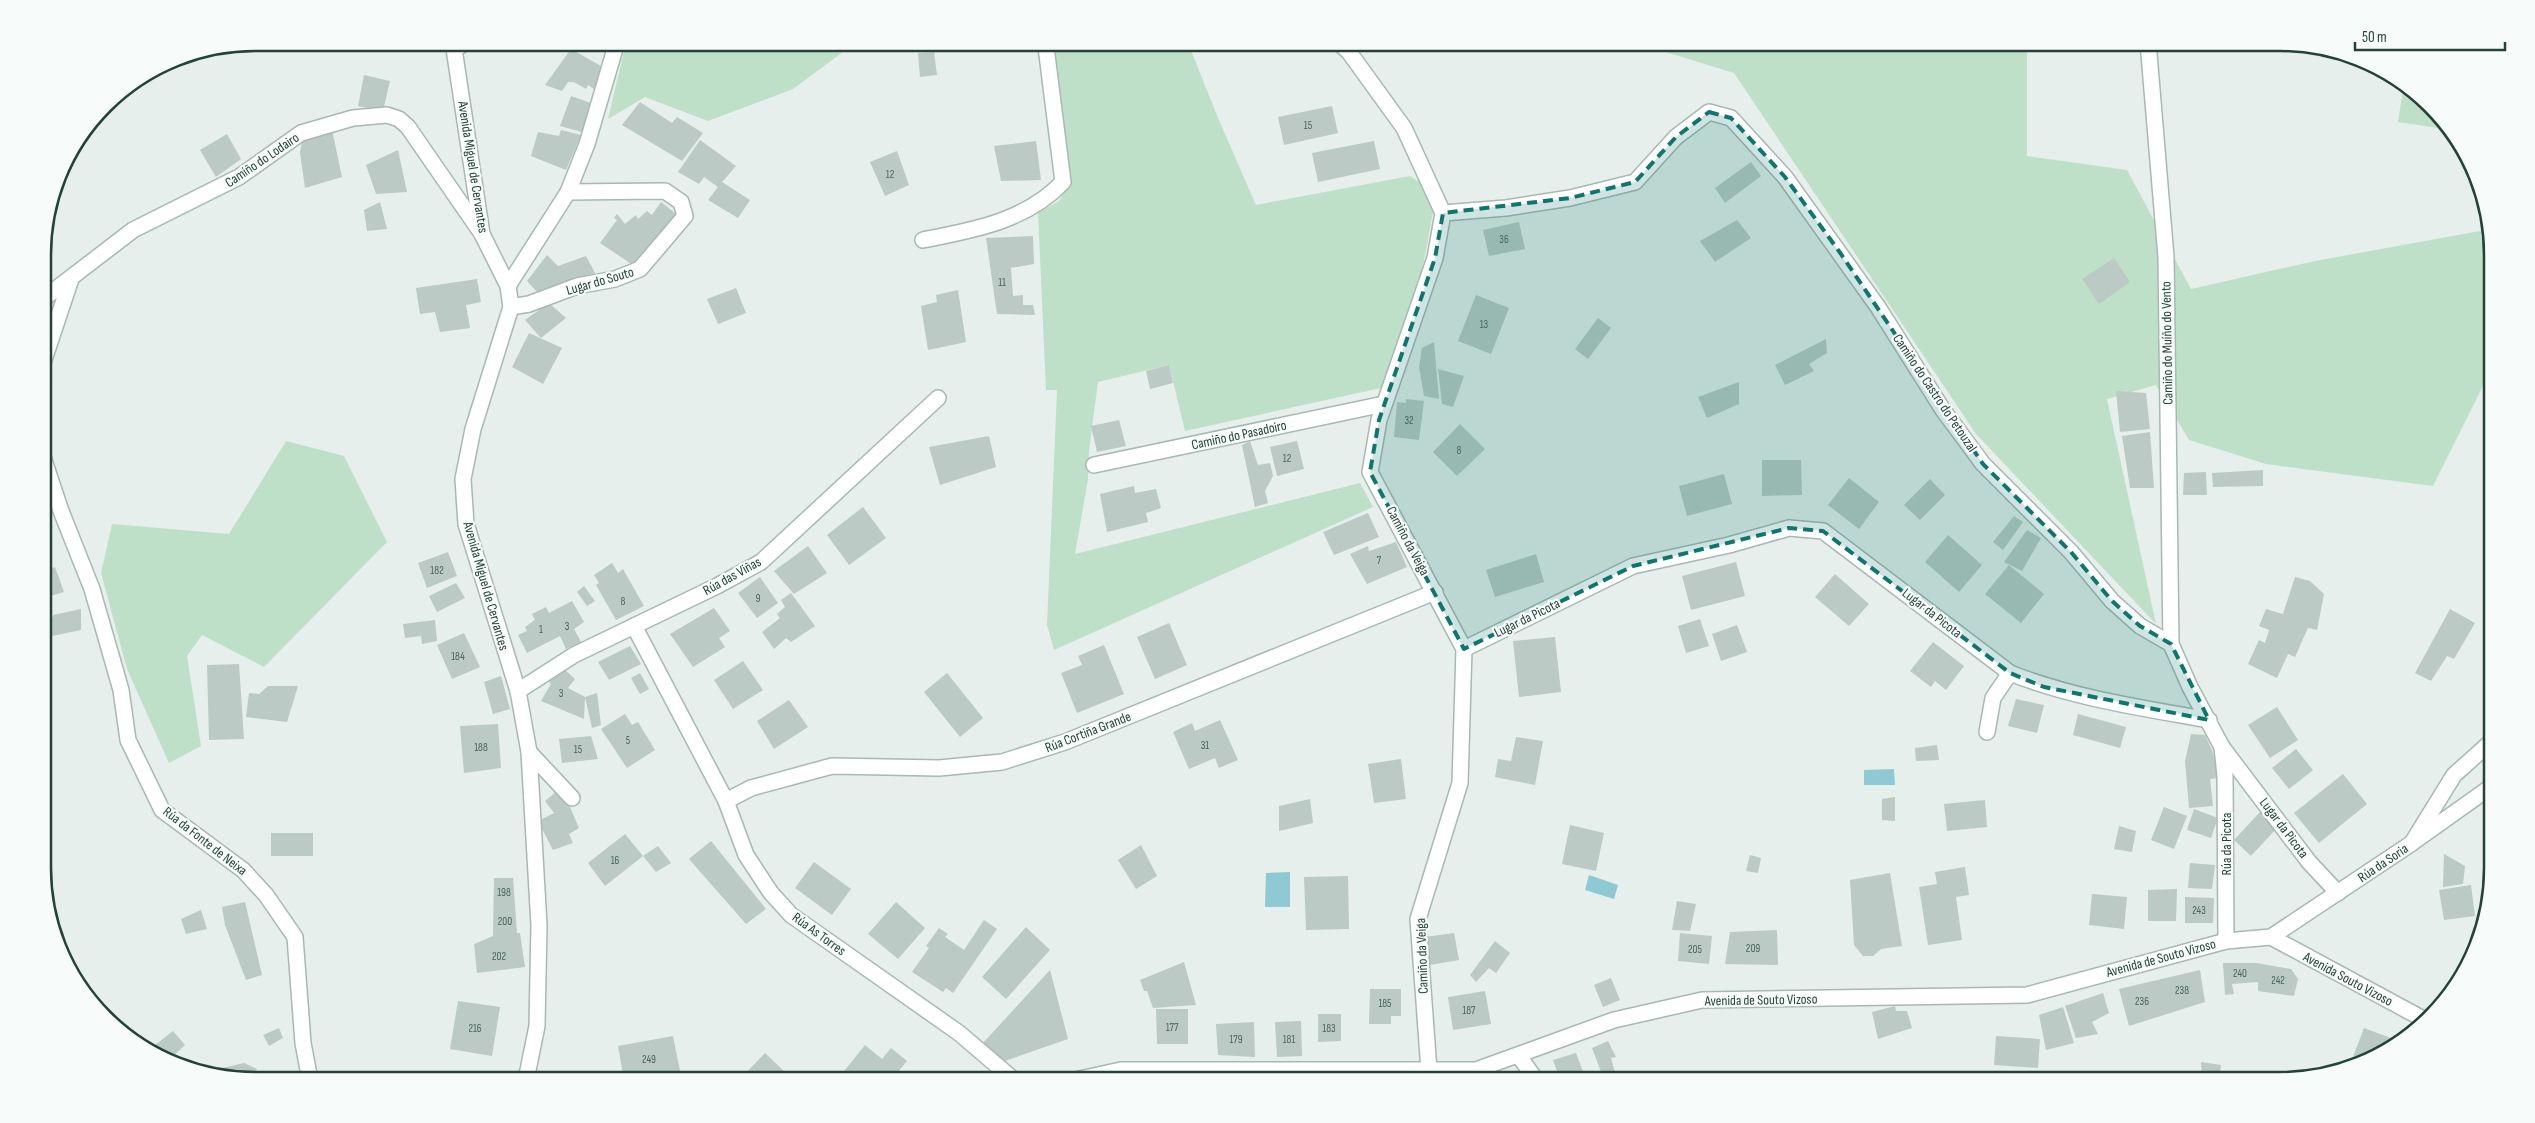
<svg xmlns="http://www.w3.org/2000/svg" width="2535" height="1123" font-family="'Sofia Sans Condensed',sans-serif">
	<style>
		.green { fill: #bfe0c8 }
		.water { fill: #8ec9d4 }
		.building { fill: #bbcac4 }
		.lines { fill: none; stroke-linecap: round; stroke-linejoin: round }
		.minor-casing { stroke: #a8b8b2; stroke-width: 18 }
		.tertiary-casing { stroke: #a8b8b2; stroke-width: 18 }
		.minor { stroke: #fff; stroke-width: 15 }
		.tertiary { stroke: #fff; stroke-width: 15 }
		.marked { fill: #0f766e; fill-opacity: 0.2; stroke: #0f766e; stroke-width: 4; stroke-dasharray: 10 6; stroke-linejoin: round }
		.labels { text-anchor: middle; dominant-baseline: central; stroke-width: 4.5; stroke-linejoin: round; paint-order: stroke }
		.number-label { font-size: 11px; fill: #4a645c }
		.street-label { font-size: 14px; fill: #24423a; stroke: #f7fbf9 }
		.rim { fill: none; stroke: #24423a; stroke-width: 2.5 }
	</style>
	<rect width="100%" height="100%" fill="#e6efeb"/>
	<g class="green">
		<path d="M1657,42L2027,43V156L2127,170L2191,289L2315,261L2491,229V370L2433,486L2266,464L2189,440L2156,385L2107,399L2156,624L1976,434L1734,73L1656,49Z"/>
		<path d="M626,43V42L855,43L793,89L708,121L645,97L608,119Z"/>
		<path d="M1058,43H1095L1097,49L1110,43H1188L1218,118L1256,205L1410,176L1421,183L1433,212L1419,288L1381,388L1185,431L1169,365L1098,382L1089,451L1088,479L1075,554L1360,483L1373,507L1054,650L1047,625L1057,390H1046L1038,213L1059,201L1066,190L1055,47Z"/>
		<path d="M2404,83L2409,86L2451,130L2398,122Z"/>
		<path d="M286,441L344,456L387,542L264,667L202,635L187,656L201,746L169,763L127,669L101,573L112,524L229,534Z"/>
	</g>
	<g class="water">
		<path d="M1894,769L1895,785H1864V770Z"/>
		<path d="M1290,872V907H1265L1266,873Z"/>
		<path d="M1589,875L1618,885L1614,899L1585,890Z"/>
	</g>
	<g class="building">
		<path d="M571,49L601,66L594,89L588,85L586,89L574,82H568L562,91L545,85Z"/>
		<path d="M934,52L937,75L920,77L918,53Z"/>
		<path d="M364,75L390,81L383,111L358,106Z"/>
		<path d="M571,96L591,103L582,132L560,126Z"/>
		<path d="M640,102L672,123L677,117L703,133L682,161L622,125Z"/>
		<path d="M1332,106L1338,133L1284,145L1278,117Z"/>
		<path d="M332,130L342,177L305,188L300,153L302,141Z"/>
		<path d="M561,130L581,135L566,170L531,156L538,132L559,136Z"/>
		<path d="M227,134L241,159L216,177L200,150Z"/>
		<path d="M700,140L736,166L722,182L750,200L738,218L708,200L718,187L704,177L699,184L678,172Z"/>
		<path d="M1036,141L1041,180L1001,181L994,146Z"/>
		<path d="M1374,141L1380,169L1318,182L1312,153Z"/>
		<path d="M398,150L407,192L376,194L366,165Z"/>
		<path d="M897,151L909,185L885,196L870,162Z"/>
		<path d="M1751,162L1761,176L1725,203L1715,188Z"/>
		<path d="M380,202L387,229L367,231L364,210Z"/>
		<path d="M661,202L676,214L636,267L600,243L617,220L614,218L617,214L625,224L636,215L638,219L647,211L652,215Z"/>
		<path d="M1737,220L1751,238L1715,262L1700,241Z"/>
		<path d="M1519,222L1525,249L1489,256L1483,230Z"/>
		<path d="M1033,236L1034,264L1011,268L1013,296L1023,295V305H1033L1035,315L997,314L986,238Z"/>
		<path d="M547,255L558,266L586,256L595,273L541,296L527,281Z"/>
		<path d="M2114,258L2130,282L2099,304L2082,279Z"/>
		<path d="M477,279L481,302L466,305L470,328L440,332L435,312L420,314L416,288Z"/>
		<path d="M736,288L746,313L718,324L707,299Z"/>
		<path d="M958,290L966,342L928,350L921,306L937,302L936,295Z"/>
		<path d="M1476,295L1509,308L1491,354L1458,341Z"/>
		<path d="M549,303L566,318L541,338L525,320Z"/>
		<path d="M1598,318L1611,328L1588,359L1575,349Z"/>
		<path d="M529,333L562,348L543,384L512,367Z"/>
		<path d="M1826,339L1827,353L1809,364L1814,371L1785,385L1775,365Z"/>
		<path d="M1434,342L1439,399L1424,396L1419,367L1422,348Z"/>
		<path d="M1169,365L1173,383L1150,389L1146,371Z"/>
		<path d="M1438,369L1464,376L1453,407L1442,404Z"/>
		<path d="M1739,382V404L1707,418L1698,397Z"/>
		<path d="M2116,391L2146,393L2150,429L2120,432Z"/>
		<path d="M1406,399L1424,401L1419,440L1394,437L1397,402L1406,403Z"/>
		<path d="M1119,420L1126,446L1097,452L1091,426Z"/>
		<path d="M1460,424L1485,449L1457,476L1433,452Z"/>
		<path d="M2150,432L2154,488H2130L2122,436Z"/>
		<path d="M989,436L996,467L940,485L929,447Z"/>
		<path d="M1250,441L1258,465L1270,463L1273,476L1265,491L1268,503L1255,507L1242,445Z"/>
		<path d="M1297,441L1304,469L1277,476L1270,447Z"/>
		<path d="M1762,460H1801L1802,495L1762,496Z"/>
		<path d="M2263,470V486L2213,487L2212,473Z"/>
		<path d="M2206,472L2207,495H2183L2184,473Z"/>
		<path d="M1724,474L1732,504L1687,516L1679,486Z"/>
		<path d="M1849,478L1879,502L1859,529L1828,505Z"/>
		<path d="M1930,479L1945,495L1920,520L1904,505Z"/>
		<path d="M1134,486L1135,493L1156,489L1161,508L1146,513L1148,522L1107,532L1100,494Z"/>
		<path d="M863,507L886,538L849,565L827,535Z"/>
		<path d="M44,512L52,531L44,534Z"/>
		<path d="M1368,513L1379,537L1334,555L1323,532Z"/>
		<path d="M2014,516L2023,522L2003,550L1993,542Z"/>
		<path d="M2027,530L2041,538L2022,571L2004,562Z"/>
		<path d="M1948,535L1982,565L1959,592L1925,562Z"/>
		<path d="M1396,542L1407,567L1367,584L1350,554L1368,546L1369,551Z"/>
		<path d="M808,546L827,573L794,594L774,571Z"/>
		<path d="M448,552L457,576L427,588L418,563Z"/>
		<path d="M1536,554L1544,582L1495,597L1486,570Z"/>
		<path d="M1736,562L1745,596L1691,610L1682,576Z"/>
		<path d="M612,563L618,573L623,569L644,606L616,620L596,585L599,583L594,575Z"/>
		<path d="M2009,565L2044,594L2021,623L1985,594Z"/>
		<path d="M55,567L64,592L44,598V571Z"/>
		<path d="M1835,574L1869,604L1849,626L1815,597Z"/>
		<path d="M760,577L778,603L757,618L738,593Z"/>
		<path d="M2295,577L2310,581L2324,594L2317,630L2308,628L2295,657L2288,654L2277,678L2248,664L2259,640L2265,643L2269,630L2259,626L2266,609L2283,614Z"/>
		<path d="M456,583L465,598L437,612L429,596Z"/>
		<path d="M584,586L595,601L587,606L577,592Z"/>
		<path d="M791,593L815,626L791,642L786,638L774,649L762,632L780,618L777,614L785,607L781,600Z"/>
		<path d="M572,601L584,622L574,629L581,642L566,649L560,636L527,653L518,635L527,631L525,627L535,620L532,614L546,607L549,613Z"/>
		<path d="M714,608L730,631L719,638L725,647L693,667L670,634Z"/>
		<path d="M81,609V630L47,637L53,615Z"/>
		<path d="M2450,609L2475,623L2454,659L2447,656L2431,681L2415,673Z"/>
		<path d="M1700,619L1709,646L1686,653L1678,626Z"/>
		<path d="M435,620L437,641L422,644L421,636L405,638L403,624Z"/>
		<path d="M1169,623L1187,665L1155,679L1137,637Z"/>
		<path d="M1737,625L1747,652L1721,661L1712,634Z"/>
		<path d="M464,633L480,667L452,679L437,645Z"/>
		<path d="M1555,637L1561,692L1519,697L1513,641Z"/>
		<path d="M1933,642L1964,666L1946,690L1935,681L1931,687L1910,671Z"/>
		<path d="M1104,645L1124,694L1077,713L1061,673L1082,665L1078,656Z"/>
		<path d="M630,646L641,664L609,680L598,662Z"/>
		<path d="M743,661L763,690L733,709L714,680Z"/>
		<path d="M239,664L244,739L209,740L207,665Z"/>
		<path d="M564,669L575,679L568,688L585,697L584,719L541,701L551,684L548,680Z"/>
		<path d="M640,673L649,689L640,694L631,678Z"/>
		<path d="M947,673L983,718L960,737L924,692Z"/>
		<path d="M501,676L510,709L493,714L484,682Z"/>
		<path d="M268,686H298L287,722L246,717L249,693L259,694Z"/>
		<path d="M597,693L601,725L592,728L585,697Z"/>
		<path d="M2016,699L2044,705L2037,733L2008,726Z"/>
		<path d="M789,700L808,727L774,749L757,721Z"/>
		<path d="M2277,707L2298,740L2270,758L2248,725Z"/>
		<path d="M625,714L632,725L638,722L655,750L627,768L601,729Z"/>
		<path d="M2078,714L2126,727L2120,748L2073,735Z"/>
		<path d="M1220,720L1238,760L1219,768L1215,758L1189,769L1173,732L1192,723L1195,731Z"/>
		<path d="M498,724L501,768L464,773L460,726Z"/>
		<path d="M2191,734L2205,735L2212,750L2220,778L2210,779L2213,806L2189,808L2185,761Z"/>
		<path d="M591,736L598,759L562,763L559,739Z"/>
		<path d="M1516,737L1543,741L1535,785L1495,777L1498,759L1511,761Z"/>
		<path d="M1937,745L1939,760L1916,761L1915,748Z"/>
		<path d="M2296,749L2313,770L2289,789L2272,768Z"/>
		<path d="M1401,759L1406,799L1374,803L1368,764Z"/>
		<path d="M2343,774L2367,804L2319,843L2294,813Z"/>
		<path d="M557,791L570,807L579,828L569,834L573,843L553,850L538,821L554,813L545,801Z"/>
		<path d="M1895,797V821L1882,820V799Z"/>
		<path d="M1310,799L1313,823L1279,831V806Z"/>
		<path d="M1985,800L1987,827L1947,831L1944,804Z"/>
		<path d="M2164,807L2187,816L2174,849L2151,840Z"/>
		<path d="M2194,809L2218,818L2211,838L2187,830Z"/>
		<path d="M2260,812L2277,828L2251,856L2234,840Z"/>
		<path d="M1570,825L1604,833L1596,871L1562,864Z"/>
		<path d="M2119,826L2136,831L2132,852L2114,849Z"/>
		<rect x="271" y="833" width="42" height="23"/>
		<path d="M625,834L643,856L605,886L588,863Z"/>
		<path d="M711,841L766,909L746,924L689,859Z"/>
		<path d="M1141,845L1157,876L1136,889L1118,860Z"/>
		<path d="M658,846L671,863L656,872L643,856Z"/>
		<path d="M2444,854L2465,866L2463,884L2443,887Z"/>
		<path d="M1750,855L1761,858L1758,873L1746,871Z"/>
		<path d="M814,862L851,889L832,915L795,888Z"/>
		<path d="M2190,863L2215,865L2212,889L2188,888Z"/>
		<path d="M1965,867L1969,895L1956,897L1962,940L1928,945L1919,887L1937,884L1935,872Z"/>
		<path d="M1890,873L1902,946L1881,949L1873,956H1863L1854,945L1850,880Z"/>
		<path d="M1348,876L1349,929L1306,930L1304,877Z"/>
		<path d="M494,878H513L517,933H520L525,967L477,973L474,944L493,936Z"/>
		<path d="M2471,885L2475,916L2444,920L2439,890Z"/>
		<path d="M2177,889L2176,921H2148V890Z"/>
		<path d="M2092,894L2127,897L2124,929L2089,925Z"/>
		<path d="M2185,897L2214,898L2213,923H2185Z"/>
		<path d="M1677,901L1696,904L1690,931L1672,930Z"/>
		<path d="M245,902L262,975L246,980L225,925L222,907Z"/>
		<path d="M896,902L925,928L898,959L868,934Z"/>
		<path d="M201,910L207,929L186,934L181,919Z"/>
		<path d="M984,920L997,929L953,993L946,988L943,992L912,972L929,948L926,946L939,928L948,934L945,937L964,950Z"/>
		<path d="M1026,927L1050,950L1006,999L982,977Z"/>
		<path d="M1777,930L1778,965L1725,964L1730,932Z"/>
		<path d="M1454,933L1459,960L1430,965L1425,937Z"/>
		<path d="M1680,933L1712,936L1709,964L1678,961Z"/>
		<path d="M1495,941L1510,953L1496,973L1489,968L1476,982L1470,975Z"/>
		<path d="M1184,962L1196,1005L1153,1008L1147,991H1144L1140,980Z"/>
		<path d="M2223,963H2256L2291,969L2298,979L2294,996L2258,991V982L2232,984L2234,994L2225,995Z"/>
		<path d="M1050,970L1068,1039L1002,1062L983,1043Z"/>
		<path d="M2200,970L2205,1002L2129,1026L2119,989Z"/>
		<path d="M1611,978L1620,1000L1603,1007L1594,985Z"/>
		<path d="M1370,989H1401V1016H1391V1024H1369Z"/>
		<path d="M1485,991L1491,1024L1453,1030L1448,997Z"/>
		<path d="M2103,993L2109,1013L2092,1022L2098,1034L2076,1038L2065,1006Z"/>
		<path d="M458,1001L500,1007L492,1056L450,1049Z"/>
		<path d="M1895,1006L1896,1011H1907L1912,1028L1878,1039L1872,1012Z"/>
		<path d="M2063,1007L2074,1043L2046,1050L2039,1015Z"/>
		<path d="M1156,1009H1188V1044H1157Z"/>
		<path d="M1318,1014H1341V1041L1318,1042Z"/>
		<path d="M1301,1021L1302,1056L1277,1057L1275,1022Z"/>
		<path d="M1254,1022L1255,1057L1218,1055L1216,1024Z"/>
		<path d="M279,1028L283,1038L269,1046L263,1035Z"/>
		<path d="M2364,1028L2396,1040L2394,1045L2364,1061L2353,1057Z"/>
		<path d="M173,1031L185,1045L169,1060L155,1045Z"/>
		<path d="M673,1036L680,1071L624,1080L618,1046Z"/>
		<path d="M1996,1036L2040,1039L2038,1068L1994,1065Z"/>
		<path d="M1608,1041L1616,1057L1611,1058L1615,1072L1603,1077L1592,1048Z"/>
		<path d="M865,1045L882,1059L891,1048L907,1061L891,1080H837Z"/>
		<path d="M765,1053L788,1075L782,1080H752L745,1074Z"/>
		<path d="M1576,1053L1586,1080H1560L1553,1060Z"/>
		<path d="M2201,1062L2221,1065L2219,1080H2202Z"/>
		<path d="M244,1063L257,1069L252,1080L210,1071Z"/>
	</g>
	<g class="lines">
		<defs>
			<g id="minor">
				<path d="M1338,42L1349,52L1404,128L1443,213L1435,258L1379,420L1370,472L1464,649L1460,783L1418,919L1429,1071L1426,1080"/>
				<path d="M2148,42L2166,257L2171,644"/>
				<path d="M455,49L467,42"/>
				<path d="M1443,213L1506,208L1570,198L1635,182L1676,137L1709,112L1731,118L1785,177L1878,307L1943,410L1983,464L2071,552L2112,601L2140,626L2171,644L2190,687L2222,747L2309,862L2338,893"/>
				<path d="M923,240C974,230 1026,221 1063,182L1046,47L1049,42"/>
				<path d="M508,286L568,192L587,144L617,42"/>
				<path d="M43,299L133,230L239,177L301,133L353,118L387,115L399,119L408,127L482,234"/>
				<path d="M511,307L529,304L577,286L615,279L640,269L685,216L681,202L665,191L568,192"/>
				<path d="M43,363L71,279"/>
				<path d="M43,457L61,511L92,589L121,690L128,740L162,810L243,870L266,895L295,937L303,1043L310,1080"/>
				<path d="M1094,465L1384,404"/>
				<path d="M634,626L726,801L746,855L771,893L791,915L959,1033L1014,1080"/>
				<path d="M1464,649L1633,566L1729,545L1789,528L1823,531L2010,673C2073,698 2142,708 2209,720"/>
				<path d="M518,691L574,655L717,586L761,562L938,398"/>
				<path d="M1987,732L1993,698L2010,673"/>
				<path d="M2222,747L2225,776L2226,941"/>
				<path d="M529,752L572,798"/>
				<path d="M726,801L751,788L832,766L939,768L1002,762L1065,742L1435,592"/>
				<path d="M2412,843L2454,775L2492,741"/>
				<path d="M2271,937L2425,1020"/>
				<path d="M1519,1056L1536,1080"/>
			</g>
			<g id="tertiary">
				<path d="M453,42L482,234L508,286L511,307L473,429L463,479L466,524L518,691L529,752L539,925L537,1026L526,1080"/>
				<path d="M1075,1080L1121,1070H1476L1614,1020L1702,1000L2027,995L2226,941L2271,937L2412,843L2492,786"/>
			</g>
		</defs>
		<use href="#minor" class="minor-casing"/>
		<use href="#tertiary" class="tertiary-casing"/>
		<use href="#minor" class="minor"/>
		<use href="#tertiary" class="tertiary"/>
	</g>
	<path class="marked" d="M1709,112L1731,118L1785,177L1841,254L1983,464L2071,552L2112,601L2140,626L2171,644L2209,720L2044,687L2010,673L1823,531L1789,528L1633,566L1464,649L1370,472L1379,420L1435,258L1443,213L1570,198L1635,182L1676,137Z"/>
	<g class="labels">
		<g class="number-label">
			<text x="1308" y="125">15</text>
			<text x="890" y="174">12</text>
			<text x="1504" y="239">36</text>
			<text x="1002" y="282">11</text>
			<text x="1484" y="324">13</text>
			<text x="1409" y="420">32</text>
			<text x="1459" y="450">8</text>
			<text x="1287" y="458">12</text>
			<text x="1379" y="560">7</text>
			<text x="437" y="570">182</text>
			<text x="758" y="598">9</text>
			<text x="623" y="601">8</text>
			<text x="567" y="626">3</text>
			<text x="541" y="629">1</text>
			<text x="458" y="656">184</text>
			<text x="561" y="693">3</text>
			<text x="628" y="740">5</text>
			<text x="1205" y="745">31</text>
			<text x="481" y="747">188</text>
			<text x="578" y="749">15</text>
			<text x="615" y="860">16</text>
			<text x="504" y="892">198</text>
			<text x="2199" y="910">243</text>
			<text x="505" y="921">200</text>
			<text x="1753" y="948">209</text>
			<text x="1695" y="949">205</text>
			<text x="499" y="956">202</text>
			<text x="2240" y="973">240</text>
			<text x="2278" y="980">242</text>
			<text x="2182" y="990">238</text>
			<text x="2142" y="1001">236</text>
			<text x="1385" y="1003">185</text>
			<text x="1469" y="1010">187</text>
			<text x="1172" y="1027">177</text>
			<text x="475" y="1028">216</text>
			<text x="1329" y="1028">183</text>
			<text x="1236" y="1039">179</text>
			<text x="1289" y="1039">181</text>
			<text x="649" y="1059">249</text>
		</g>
		<g class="street-label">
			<text transform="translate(262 160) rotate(-34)">Camiño do Lodairo</text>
			<text transform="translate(473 167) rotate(81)">Avenida Miguel de Cervantes</text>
			<text transform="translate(600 281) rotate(-16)">Lugar do Souto</text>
			<text transform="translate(2167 343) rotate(-91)">Camiño do Muíño do Vento</text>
			<text transform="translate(1935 393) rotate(56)">Camiño do Castro do Petouzal</text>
			<text transform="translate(1239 435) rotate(-12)">Camiño do Pasadoiro</text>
			<text transform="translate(1408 541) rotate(62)">Camiño da Veiga</text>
			<text transform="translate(732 576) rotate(-29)">Rúa das Viñas</text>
			<text transform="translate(486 586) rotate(74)">Avenida Miguel de Cervantes</text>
			<text transform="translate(1932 613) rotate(38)">Lugar da Picota</text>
			<text transform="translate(1527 618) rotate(-26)">Lugar da Picota</text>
			<text transform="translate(1088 732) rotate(-21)">Rúa Cortiña Grande</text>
			<text transform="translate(2284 828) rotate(53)">Lugar da Picota</text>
			<text transform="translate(205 841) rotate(38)">Rúa da Fonte de Neixa</text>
			<text transform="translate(2226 844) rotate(-90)">Rúa da Picota</text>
			<text transform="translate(2383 863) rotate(-34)">Rúa da Soria</text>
			<text transform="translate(819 934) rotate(36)">Rúa As Torres</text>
			<text transform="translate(1422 956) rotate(-92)">Camiño da Veiga</text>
			<text transform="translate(2161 958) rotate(-15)">Avenida de Souto Vizoso</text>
			<text transform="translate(2348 979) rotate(28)">Avenida Souto Vizoso</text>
			<text transform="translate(1761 1000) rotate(-1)">Avenida de Souto Vizoso</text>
		</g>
	</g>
	<path d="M0 0H2535V1123H0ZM255 51H2280A204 204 0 0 1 2484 255V868A204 204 0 0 1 2280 1072H255A204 204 0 0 1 51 868V255A204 204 0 0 1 255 51Z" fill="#f7fbf9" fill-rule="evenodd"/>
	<path class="rim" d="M255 51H2280A204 204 0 0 1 2484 255V868A204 204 0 0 1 2280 1072H255A204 204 0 0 1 51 868V255A204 204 0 0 1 255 51Z"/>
	<path d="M2355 42v8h150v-8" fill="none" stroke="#24423a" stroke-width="2.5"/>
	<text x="2362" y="42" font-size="15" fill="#24423a" stroke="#f7fbf9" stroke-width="4" paint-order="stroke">50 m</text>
</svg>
